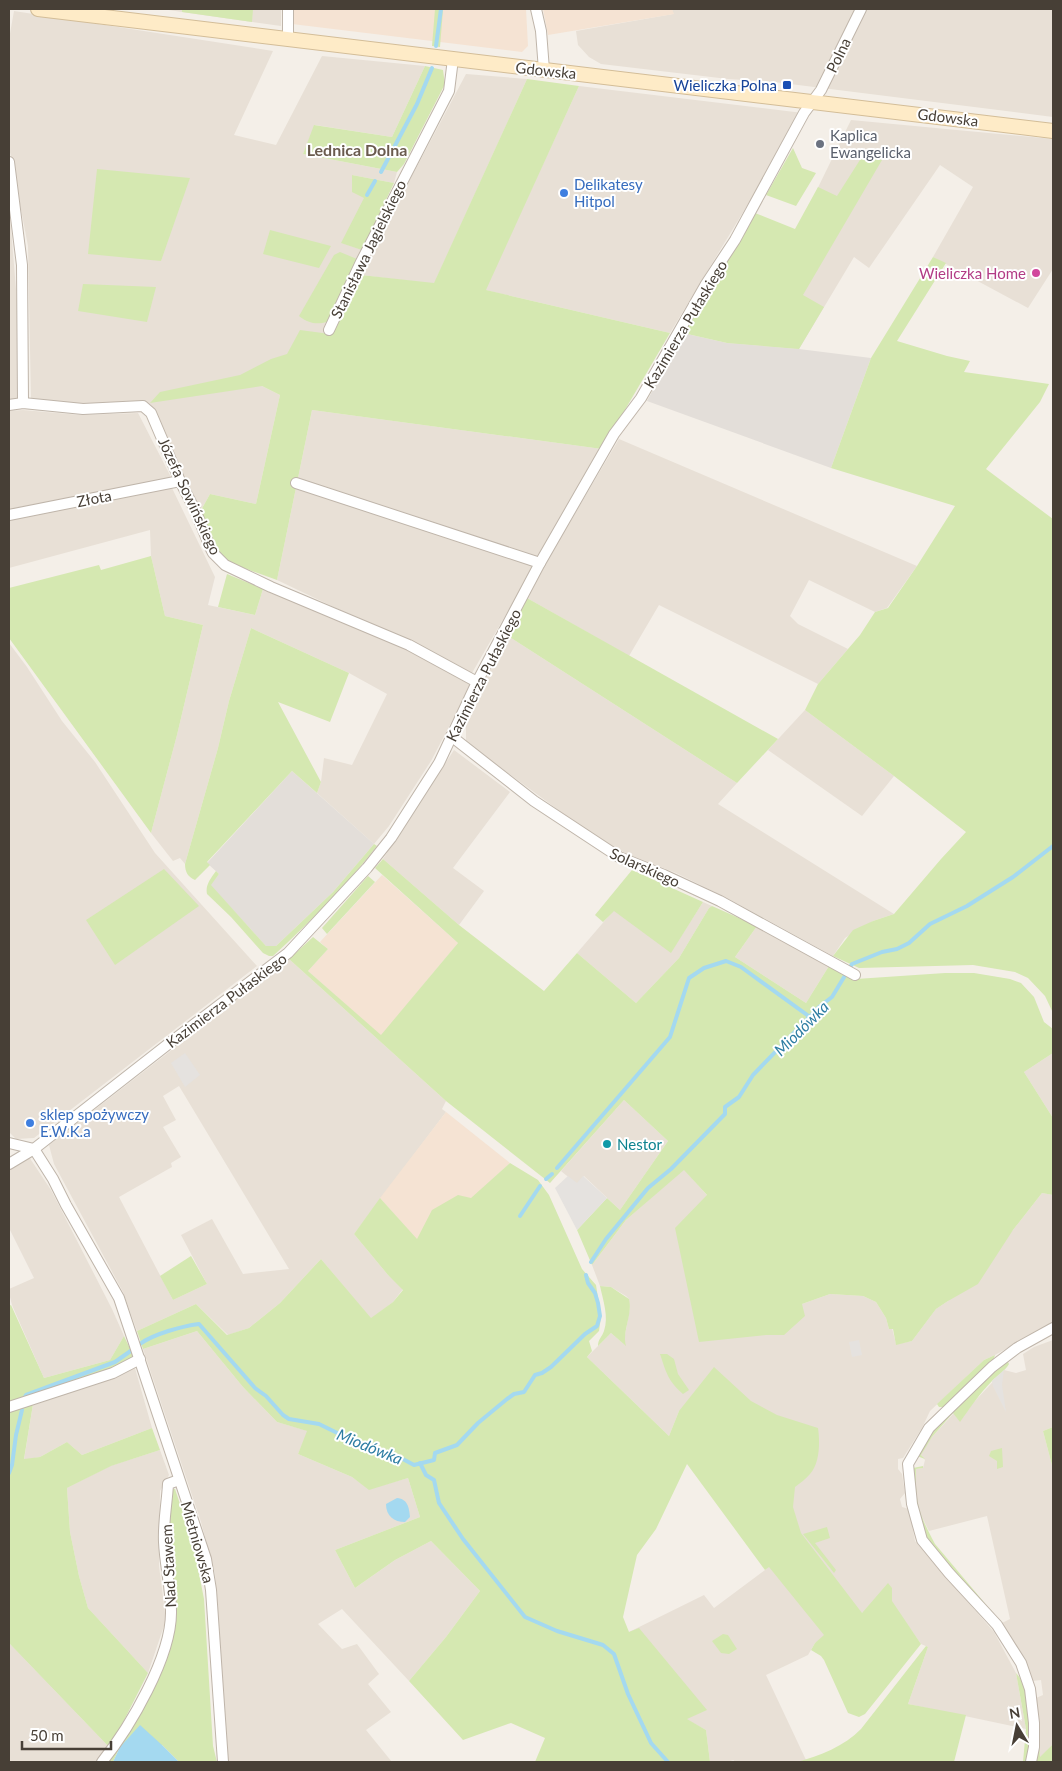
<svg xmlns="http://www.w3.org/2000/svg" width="1062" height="1771" font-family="Lato,sans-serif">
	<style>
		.residential { fill: #e8e0d6; fill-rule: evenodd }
		.commercial { fill: #f5e3d3 }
		.industrial { fill: #e3ded9 }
		.green { fill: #d5e8b1 }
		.parking { fill: #e5e2df }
		.water { fill: #a4d9f0 }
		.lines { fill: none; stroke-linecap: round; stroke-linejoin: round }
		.stream { stroke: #a4d9f0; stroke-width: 4 }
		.street-casing { stroke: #bfb5aa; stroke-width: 12 }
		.secondary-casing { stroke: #d3bd98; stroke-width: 16 }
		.street { stroke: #fff; stroke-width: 10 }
		.secondary { stroke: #feebc7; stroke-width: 14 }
		.transit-dot { fill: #1a4fb4; stroke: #fff; stroke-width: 2 }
		.worship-dot { fill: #6b7280; stroke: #fff; stroke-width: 2 }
		.shop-dot { fill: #3f7fe0; stroke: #fff; stroke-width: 2 }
		.hotel-dot { fill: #d1479c; stroke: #fff; stroke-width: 2 }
		.culture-dot { fill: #0f9aa8; stroke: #fff; stroke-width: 2 }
		.labels { text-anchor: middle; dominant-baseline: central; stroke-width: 4; stroke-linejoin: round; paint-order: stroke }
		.street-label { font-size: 15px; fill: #473f36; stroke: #fff }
		.transit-label { font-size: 15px; fill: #164399; stroke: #fff; text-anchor: end }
		.worship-label { font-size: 15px; fill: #5b616d; stroke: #fff; text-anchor: start }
		.shop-label { font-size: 15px; fill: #366cbe; stroke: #fff; text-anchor: start }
		.hotel-label { font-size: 15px; fill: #b23c85; stroke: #fff; text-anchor: end }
		.culture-label { font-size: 15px; fill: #0d838f; stroke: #fff; text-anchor: start }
		.neighbourhood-label { font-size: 16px; font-weight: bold; fill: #6a5b4e; stroke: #fff }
		.water-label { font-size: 16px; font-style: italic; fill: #2d7da3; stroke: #fff }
	</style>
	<rect width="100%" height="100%" fill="#f4efe8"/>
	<g class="residential">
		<path d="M162,9H281V26L182,12Z"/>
		<path d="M672,9H1053V117L774,82L728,79L601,64L589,57L578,45L576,31L673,14Z"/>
		<path d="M14,11L273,51L234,135L276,145L322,56L425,66L392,137L315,125L303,154L397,172L394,183L352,175L386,203L351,272L360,274L466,74L527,79L434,284L361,275L330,334L281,366L262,386L280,395L256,504L210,494L200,512L150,404L82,406L31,400L28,246L9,147V39Z"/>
		<path d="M579,86L803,113L670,333L485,290Z"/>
		<path d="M851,120L1053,139V269L1028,308L933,257L973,187L940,165L869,268L854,257L799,349L727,343L807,210Z"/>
		<path d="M9,204L18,314V400L9,401Z"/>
		<path d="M23,410L80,415L138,413L172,479L9,509V411Z"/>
		<path d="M312,410L602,449L472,673L277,580Z"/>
		<path d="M619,439L917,566L887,608L875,612L809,580L790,616L798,624L848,649L818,684L659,605L629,656L527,598L544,566Z"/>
		<path d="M172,488L215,577L208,605L255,615L263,589L375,634L472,683L431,761L389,826L374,844L317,793L321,782L324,758L352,765L387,694L349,673L251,628L229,701L218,748L185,864L180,858L173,861L151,833L177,735L203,625L165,616L151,556L150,530L9,568V518Z"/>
		<path d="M508,636L737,783L718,804L894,914L873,921L845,938L833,956L729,899L676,873L625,853L591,834L466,742V717Z"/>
		<path d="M9,643L27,667L62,721L95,762L155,853L257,966L34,1138L16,1139L9,1132Z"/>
		<path d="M805,710L894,776L862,816L768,750Z"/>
		<path d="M454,750L510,792L453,868L484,891L459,925L383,859Z"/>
		<path d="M703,902L712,906L709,908L679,958L636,1003L577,953L614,910L671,952Z"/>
		<path d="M757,926L829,966L806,1003L735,957Z"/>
		<path d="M289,959L446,1101L442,1109L446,1112L354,1234L388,1275L403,1289L393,1302L371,1319L321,1259L280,1303L249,1328L228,1335L196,1304L137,1331L123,1292L54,1164L49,1145ZM179,1086L289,1269L243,1274L212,1219L181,1235L207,1284L173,1300L119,1197L172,1167L171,1163L181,1157L163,1127L176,1120L163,1096Z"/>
		<path d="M1053,1053V1118L1024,1072Z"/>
		<path d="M624,1100L668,1141L620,1210L584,1176L577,1184L561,1171Z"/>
		<path d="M29,1157L51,1190L112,1309L124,1336L110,1360L44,1378L12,1305L9,1293V1289L34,1278L9,1228V1170Z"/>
		<path d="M684,1169L802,1304L830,1294L863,1296L876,1302L886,1318L889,1329L892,1328L896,1344L912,1341L936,1309L948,1301L1013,1230L1042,1193L1053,1195V1323L995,1355L984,1360L930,1411L922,1428L903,1458L898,1459V1469L902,1474L905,1493L900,1499L902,1507L909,1509L915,1541L994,1632L1016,1673L1026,1729L908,1704L928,1647L921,1644L891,1601L892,1588L862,1613L815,1643L808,1655L766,1675L806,1760L797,1762H733L734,1760L726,1762H710L706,1730L662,1706L629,1632L704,1595L714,1608L765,1570L793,1545L679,1411L669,1436L587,1357L611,1333L625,1345V1335L630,1308L629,1299L626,1296L611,1287L600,1286L592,1265L626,1220Z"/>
		<path d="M197,1331L243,1387L277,1422L308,1431L298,1454L352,1477L369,1489L408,1478L420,1517L335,1550L355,1588L395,1560L431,1541L480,1591L446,1637L409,1681L342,1609L318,1624L342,1649L357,1644L379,1674L368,1684L391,1712L366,1730L392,1762H229L227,1756L215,1574L201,1522L143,1349Z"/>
		<path d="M1053,1340V1427L1043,1431L1053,1469V1744L1040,1758L1036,1698L1043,1695L1041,1680L1032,1681L1019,1649L1002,1623L1010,1619L987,1516L929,1531L919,1511L915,1488L916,1469L923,1468L925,1460L921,1455L922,1452L932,1437L954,1413L960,1421L973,1403L1004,1370L1016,1373L1026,1370L1023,1354L1034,1347Z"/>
		<path d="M135,1368L152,1428L82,1455L67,1442L40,1457L24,1460L33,1404L110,1379Z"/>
		<path d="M160,1450L169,1475L160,1491L159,1566L166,1620L148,1673L88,1608L79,1576L70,1532L67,1488L110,1466Z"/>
		<path d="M9,1643L110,1748L98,1762H9Z"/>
	</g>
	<g class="commercial">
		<path d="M292,9H526L528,46L522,52L292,24Z"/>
		<path d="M543,9H672L674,14L548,35Z"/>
		<path d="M382,875L458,943L381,1036L308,971L328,949L320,942Z"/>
		<path d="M446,1112L510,1163L471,1199L417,1240L380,1198Z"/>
	</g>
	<g class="industrial">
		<path d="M683,333L727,343L799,349L871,358L831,468L647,401Z"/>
		<path d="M292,771L374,844L333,892L276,946H266L210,885L219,874L207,863Z"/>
	</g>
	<g class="green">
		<path d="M182,9H253L252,22L182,12Z"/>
		<path d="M435,9H446L443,10L440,47L432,46Z"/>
		<path d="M425,66L443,70L445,84L404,164L397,172L303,154L314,125L392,137Z"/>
		<path d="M527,79L579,86L486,290L670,333L602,449L312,410L277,580C264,575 237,567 226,559C214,550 205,527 200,512L210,494L256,504L280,395L262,386L150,403L160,392L240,375L271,359L287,354L300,330L330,334L361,275L434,283Z"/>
		<path d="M793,148L802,168L816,173L796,206L766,195Z"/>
		<path d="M865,152L882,160L803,295L824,307L799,349L727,343L683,333L755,213L795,229L818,187L837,196Z"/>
		<path d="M97,169L190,178L161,261L88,254Z"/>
		<path d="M352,175L394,183L362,250L341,243L364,198L352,192Z"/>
		<path d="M270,230L331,246L319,268L263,254Z"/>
		<path d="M340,252L357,259L327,322C316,325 308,323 299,316L334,255Z"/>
		<path d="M933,257L946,263L897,341L947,356L970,361L964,372L1049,384L1040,402L986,469L1053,519V1013L1045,996L1028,978L1015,972L973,965L859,968L833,956L853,930L873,921L894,914L941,859L966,832L894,776L805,710L818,684L860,635L875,612L888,608L917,566L955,506L831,468L871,358Z"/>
		<path d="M83,284L156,287L147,322L78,311Z"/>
		<path d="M151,556L165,616L203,625L177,735L151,833L9,638V588L99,565L101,570Z"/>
		<path d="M227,574L263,589L255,615L218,607Z"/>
		<path d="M527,598L778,739L737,783L508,636Z"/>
		<path d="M251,628L349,673L330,722L278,702L321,782L317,793L292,771L207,862L210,865L195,880C188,877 185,872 185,864L218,748L229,701Z"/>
		<path d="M374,844L377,846C346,886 310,922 273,956H269L263,953L231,917L207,894C205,885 211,878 216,871L219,874L211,885L266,946H276L333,892Z"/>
		<path d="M383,859L459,925L544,991L577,953L636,1003L679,958L709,908L712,906L757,926L735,957L806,1003L829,966L856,979L945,973H974L1010,979L1021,983L1034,997L1044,1022L1053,1029V1053L1024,1072L1053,1118V1195L1042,1193L1013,1230L978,1284L948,1301L936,1309L912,1341L896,1345L893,1329H889L886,1318L876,1302L863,1296L830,1294L802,1304L805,1316L784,1335H766L699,1342L675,1228L707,1195L684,1170L626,1220L592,1265L577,1230L607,1198L620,1210L668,1141L624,1100L550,1183L446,1101L289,959L313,937L328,949L308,971L381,1035L458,943L375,868Z"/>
		<path d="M164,869L199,906L115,965L86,920Z"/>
		<path d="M632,870L703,902L671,953L614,911L603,922L595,915Z"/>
		<path d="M368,876L375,882L327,934L322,928Z"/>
		<path d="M510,1163L538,1180L549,1195L582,1269L596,1285L601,1317L599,1331L589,1341L592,1351L587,1357L669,1436L679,1411L714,1367L751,1401L777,1415L818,1428C820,1442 820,1463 810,1474C806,1479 800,1483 795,1487L793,1507L801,1533L862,1613L888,1583L892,1588V1601L921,1644L865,1714L859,1717L848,1713L824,1660L821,1656L811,1650L815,1643L824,1635L769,1567L765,1570L687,1464L656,1529L637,1555L623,1617L629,1632L639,1628L707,1710L687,1719L706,1730L710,1762H535L545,1738L511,1723L463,1740L409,1681L446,1637L480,1591L431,1541L395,1560L355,1588L335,1550L420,1517L408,1478L369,1490L352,1477L298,1454L307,1431L277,1422L243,1387L197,1331L143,1349L137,1331L196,1304L227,1335L249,1328L280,1303L321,1259L371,1318L393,1302L403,1290L388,1275L354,1234L380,1198L417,1239L432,1210L458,1195L471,1198Z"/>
		<path d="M191,1256L207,1284L173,1300L160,1276Z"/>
		<path d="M600,1286L611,1287L629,1299C633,1315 622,1330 626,1346L611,1333L598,1346C598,1339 602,1337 604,1331C609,1317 603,1300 600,1286Z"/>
		<path d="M11,1305L44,1378L110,1360L124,1336L134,1357L122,1366L9,1404V1306Z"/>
		<path d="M660,1354H667L674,1359L678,1374L689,1390L683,1394C668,1381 666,1372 660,1354Z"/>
		<path d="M995,1355L993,1361L944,1407H939L937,1404L984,1360Z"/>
		<path d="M1007,1360L1009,1364C1005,1371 998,1375 992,1381C980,1393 970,1408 960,1422L953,1413L932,1437L921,1455L925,1459L917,1456C937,1419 975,1387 1007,1360Z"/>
		<path d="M33,1404L24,1459L40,1457L67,1442L82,1455L152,1428L160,1450L111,1466L67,1488L70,1532L79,1576L88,1608L148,1673L110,1748L9,1643V1410Z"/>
		<path d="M1053,1427V1469L1043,1431Z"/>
		<path d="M1002,1448L1003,1467L997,1469V1461L989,1456L991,1451Z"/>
		<path d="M923,1466V1468L916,1469C915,1503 919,1514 935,1544L1004,1626L957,1580L929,1542L919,1520L916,1508L913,1468Z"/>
		<path d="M171,1489H175L193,1543L204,1599L213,1746L217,1762H179L162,1745L120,1747L113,1762H108L160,1675L173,1637L176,1611L169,1557Z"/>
		<path d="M827,1527L830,1538L815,1543L836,1570L834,1573L803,1534Z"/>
		<path d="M723,1634L728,1635L737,1649L729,1654L721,1653L712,1641Z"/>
		<path d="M926,1646L928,1647L908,1704L966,1715L954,1762H797C819,1756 845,1746 861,1729Z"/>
		<path d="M1016,1673C1034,1692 1031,1738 1027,1762H1023L1026,1729Z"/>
		<path d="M1036,1698L1040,1757L1053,1744V1762H1036Z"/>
	</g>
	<g class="parking">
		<path d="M185,1053L200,1075L185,1087L171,1063Z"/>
		<path d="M568,1176L577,1183L583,1176L607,1198L577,1230L555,1188Z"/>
		<path d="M859,1340L862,1355L852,1357L849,1342Z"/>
		<path d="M1004,1370L1002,1385L1006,1412L993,1386L992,1381Z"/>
	</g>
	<g class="water">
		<path d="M397,1498C408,1499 409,1508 410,1517L405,1522C394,1522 386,1516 386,1504Z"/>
		<path d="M140,1725L162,1745L179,1762H113L120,1747Z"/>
	</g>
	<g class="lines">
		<g class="stream">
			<path d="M436,46L441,9"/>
			<path d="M381,172L417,104L432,68"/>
			<path d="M367,195L375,181"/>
			<path d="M557,1168L670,1037L689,978L704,968L726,961L741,967L810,1017"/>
			<path d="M546,1179L552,1174"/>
			<path d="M520,1216L540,1186"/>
			<path d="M591,1262L606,1239L648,1188L671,1169L725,1114V1107L739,1097L753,1075L819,1007L832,997L852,964L882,952L897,949L909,943L930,924L967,906L1013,877L1053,846"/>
			<path d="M140,1344C153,1334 183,1326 199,1324L255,1388L266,1396L283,1415L289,1419L319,1424L374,1451L399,1457L414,1465L434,1460L435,1453L457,1445L478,1423L507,1399L514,1394L524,1392L535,1375L542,1373L551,1367L585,1334L597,1326L600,1316L598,1303L595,1293L588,1283L586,1275"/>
			<path d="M25,1397L26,1395L115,1362L132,1350"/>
			<path d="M420,1463L426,1475L434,1480L439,1503L463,1539L525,1617L557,1631L603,1645L614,1654L628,1694L651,1743L668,1762"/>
			<path d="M9,1473L12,1465L16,1435L22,1410"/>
		</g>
		<defs>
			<g id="street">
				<path d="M288,9V40"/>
				<path d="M536,9L541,31L544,70"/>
				<path d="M9,162L22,265L23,403"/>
				<path d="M329,330L361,262L449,91L453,59"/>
				<path d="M9,405L23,403L83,409L143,406L151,413L180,481L196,512L210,547L213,553L225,565L271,587L409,645L477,682"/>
				<path d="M296,483L540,563"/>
				<path d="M9,515L180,481"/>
				<path d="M451,736L534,801L619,857L664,875L720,901L855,975"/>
				<path d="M9,1143L34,1149L53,1179L66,1205L119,1298L206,1559L211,1590L223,1762"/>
				<path d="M9,1164L34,1149L167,1045L288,953L367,868L391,838L439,763L477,682L540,563L614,434L641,398L706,284L735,240L804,113L821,90L861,9"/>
				<path d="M9,1407L113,1373L140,1359"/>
				<path d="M102,1762C130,1727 172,1656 171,1611C171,1588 165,1565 164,1542C163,1523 167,1503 168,1484L179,1480"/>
				<path d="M1031,1762L1034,1747V1723L1030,1689L1021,1663L997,1625L949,1573L922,1540L912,1504L908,1464L929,1428L992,1367L1017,1348L1053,1328"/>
			</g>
			<path id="secondary" d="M38,9L1053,131"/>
		</defs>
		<use href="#street" class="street-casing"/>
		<use href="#secondary" class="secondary-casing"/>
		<use href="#street" class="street"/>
		<use href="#secondary" class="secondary"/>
	</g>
	<rect class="transit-dot" x="782" y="80" width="10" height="10" rx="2.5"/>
	<circle class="worship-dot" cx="820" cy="144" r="5"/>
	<g class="shop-dot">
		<circle cx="564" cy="193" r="5"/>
		<circle cx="30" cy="1123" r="5"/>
	</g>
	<circle class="hotel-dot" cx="1036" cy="273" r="5"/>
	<circle class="culture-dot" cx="607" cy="1144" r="5"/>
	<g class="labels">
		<g class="street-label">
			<text transform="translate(838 55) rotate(-64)">Polna</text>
			<text transform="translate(546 70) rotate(6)">Gdowska</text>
			<text transform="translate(948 117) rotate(7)">Gdowska</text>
			<text transform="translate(368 249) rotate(-64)">Stanisława Jagielskiego</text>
			<text transform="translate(685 324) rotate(-59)">Kazimierza Pułaskiego</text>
			<text transform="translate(190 496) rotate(65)">Józefa Sowińskiego</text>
			<text transform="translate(94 498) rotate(-11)">Złota</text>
			<text transform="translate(483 675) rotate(-63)">Kazimierza Pułaskiego</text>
			<text transform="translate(645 867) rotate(24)">Solarskiego</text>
			<text transform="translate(226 1000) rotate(-37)">Kazimierza Pułaskiego</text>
			<text transform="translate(198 1542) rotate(74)">Mietniowska</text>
			<text transform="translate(168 1566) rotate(-93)">Nad Stawem</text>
		</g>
		<g class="transit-label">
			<text x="777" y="85">Wieliczka Polna</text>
		</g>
		<g class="worship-label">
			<text x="830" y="135">Kaplica<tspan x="830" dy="17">Ewangelicka</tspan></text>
		</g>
		<g class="shop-label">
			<text x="574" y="184">Delikatesy<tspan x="574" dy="17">Hitpol</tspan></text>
			<text x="40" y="1114">sklep spożywczy<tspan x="40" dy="17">E.W.K.a</tspan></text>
		</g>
		<g class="hotel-label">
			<text x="1026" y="273">Wieliczka Home</text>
		</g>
		<g class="culture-label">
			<text x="617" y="1144">Nestor</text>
		</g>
		<g class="neighbourhood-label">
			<text x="357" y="149">Lednica Dolna</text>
		</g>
		<g class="water-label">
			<text transform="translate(801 1028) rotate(-45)">Miodówka</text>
			<text transform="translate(370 1446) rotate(22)">Miodówka</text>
		</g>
	</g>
	<rect width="1062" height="1771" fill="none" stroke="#473f36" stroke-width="20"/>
	<g transform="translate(1017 1726) rotate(350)" stroke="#ffffff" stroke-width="4" paint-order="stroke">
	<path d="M0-4L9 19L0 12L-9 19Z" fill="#473f36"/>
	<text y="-8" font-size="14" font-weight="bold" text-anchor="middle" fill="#473f36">N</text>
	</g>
	<path d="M22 1741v8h89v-8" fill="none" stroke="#473f36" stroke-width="2.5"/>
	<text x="30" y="1741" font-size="15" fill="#473f36" stroke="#ffffff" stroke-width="4" paint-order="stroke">50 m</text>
</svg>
